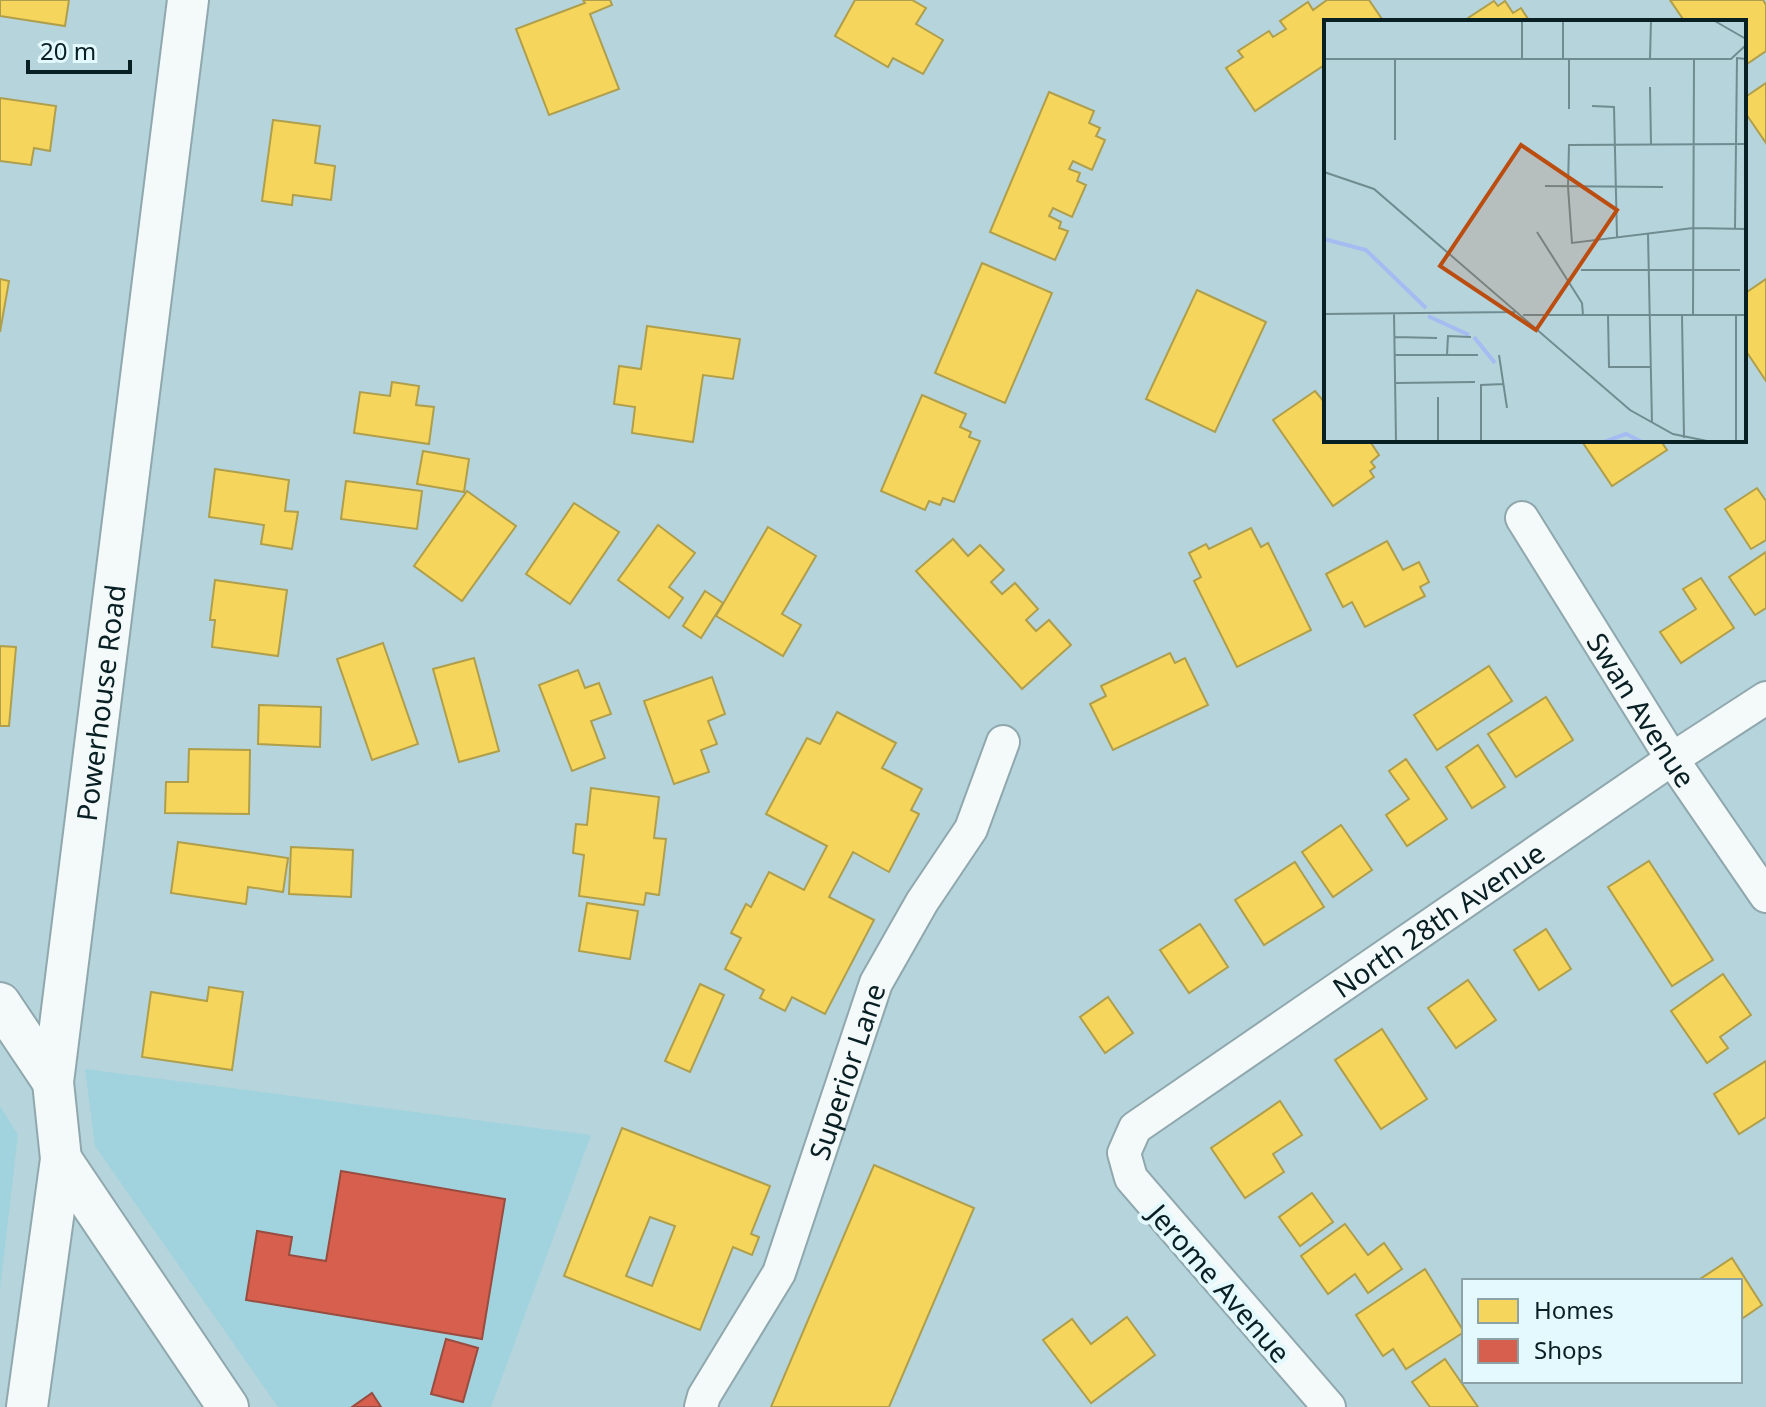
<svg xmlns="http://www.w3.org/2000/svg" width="1766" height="1407" font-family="'Noto Sans',sans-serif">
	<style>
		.built { fill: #a1d3de }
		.homes { fill: #f6d55c; stroke: #af9e4b; stroke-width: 2; fill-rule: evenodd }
		.shops { fill: #d6604d; stroke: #984c40; stroke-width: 2 }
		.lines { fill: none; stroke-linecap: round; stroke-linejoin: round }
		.minor-casing { stroke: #8fa7ad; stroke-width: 36 }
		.tertiary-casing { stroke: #8fa7ad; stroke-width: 44 }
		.minor { stroke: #f4f9fa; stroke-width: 32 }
		.tertiary { stroke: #f4f9fa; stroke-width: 40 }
		.labels { text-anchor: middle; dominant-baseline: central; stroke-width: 8; stroke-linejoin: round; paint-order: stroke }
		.street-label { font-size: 28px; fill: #081f23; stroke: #e3f9fd }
		.inset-river { fill: none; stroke: #a4bcf2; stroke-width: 4 }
		.inset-road { fill: none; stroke: #708c91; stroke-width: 2 }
		.view { fill: #bb4d11; fill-opacity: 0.15; stroke: #bb4d11; stroke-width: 4 }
		.inset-edge { fill: none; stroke: #081f23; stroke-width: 4 }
	</style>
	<rect width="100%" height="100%" fill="#b5d4db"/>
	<g class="built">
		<path d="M85,1069L591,1135L491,1407H278L95,1146Z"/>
		<path d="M0,1106L18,1135L0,1289Z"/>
	</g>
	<g class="homes">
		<path d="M0,0H69L65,26L0,16Z"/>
		<path d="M583,0H610L612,5L590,14L619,89L549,115L516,29L585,3Z"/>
		<path d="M855,0H912L926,8L916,24L943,40L923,74L893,58L888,67L835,36Z"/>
		<path d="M1369,0L1384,22H1326V64L1255,111L1226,68L1243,57L1238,51L1269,31L1273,37L1286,29L1280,21L1308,2L1313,10L1327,0Z"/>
		<path d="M1670,0H1763L1766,5V51L1744,66V22H1685Z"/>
		<path d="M1494,1L1498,6L1505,1L1513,13L1521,8L1530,22H1462Z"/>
		<path d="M1766,83V143L1744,111V98Z"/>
		<path d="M1049,92L1094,111L1089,123L1100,128L1096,136L1105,140L1092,170L1073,161L1069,169L1080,173L1077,181L1086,185L1072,217L1053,208L1049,216L1061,222L1059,228L1068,231L1055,260L990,232Z"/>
		<path d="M0,98L56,106L50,151L34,148L31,165L0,161Z"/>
		<path d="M273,120L320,126L315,163L335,166L331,200L293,195L292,205L262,201Z"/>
		<path d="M982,263L1052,293L1005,403L935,373Z"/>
		<path d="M0,279L9,281L0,332Z"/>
		<path d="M1766,279V381L1744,348V294Z"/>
		<path d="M1197,290L1266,322L1215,432L1146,399Z"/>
		<path d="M647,326L740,339L733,379L703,375L693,442L632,433L635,407L614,404L619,366L641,369Z"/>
		<path d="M392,382L419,386L416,405L434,407L429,444L354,433L360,392L390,396Z"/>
		<path d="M1315,391L1326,404V440H1369L1379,455L1371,462L1375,467L1370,471L1374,477L1333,506L1273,420Z"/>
		<path d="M922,395L966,414L960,427L971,432L969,437L980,441L954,502L943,498L940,505L929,501L925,510L881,491Z"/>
		<path d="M1581,440H1660L1667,450L1612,486Z"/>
		<path d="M423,451L469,459L464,492L417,484Z"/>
		<path d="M215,469L289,480L285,511L298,512L292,549L261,544L264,525L209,517Z"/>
		<path d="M346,481L422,491L417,529L341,519Z"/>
		<path d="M1757,488L1766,501V540L1751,549L1725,509Z"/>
		<path d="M467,491L516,526L462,601L414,566Z"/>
		<path d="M574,503L619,532L570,604L526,574Z"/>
		<path d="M658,525L695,553L669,587L683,598L669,618L618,580Z"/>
		<path d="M768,527L816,556L782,614L801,625L783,656L716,616Z"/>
		<path d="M1251,528L1261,547L1268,543L1311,630L1237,667L1194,581L1201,577L1189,553L1206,544L1209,549Z"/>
		<path d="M953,539L968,556L980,545L1004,570L991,582L1002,594L1015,583L1038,609L1026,620L1036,631L1049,620L1071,645L1022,689L916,571Z"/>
		<path d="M1387,541L1403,570L1419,562L1429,582L1420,587L1425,596L1365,627L1352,602L1343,607L1326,574Z"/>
		<path d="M1766,552V608L1755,615L1729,577Z"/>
		<path d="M1701,578L1734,628L1681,663L1660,632L1696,609L1683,589Z"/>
		<path d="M215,580L287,590L278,656L212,647L215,620H210Z"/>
		<path d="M705,591L723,603L701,638L683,626Z"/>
		<path d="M383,643L418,744L372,760L337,659Z"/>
		<path d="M0,646L16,647L9,726H0Z"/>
		<path d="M1170,653L1175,663L1185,658L1208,705L1113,750L1090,704L1106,696L1101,686Z"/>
		<path d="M474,658L499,751L459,762L433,669Z"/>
		<path d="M1489,666L1512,701L1437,750L1414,715Z"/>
		<path d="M578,670L585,688L599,683L611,714L591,721L605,758L572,771L539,685Z"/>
		<path d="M712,677L725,714L708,721L717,744L701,750L709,772L674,784L644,701Z"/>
		<path d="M1546,697L1573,740L1516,777L1488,734Z"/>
		<path d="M259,705L321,707L320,747L258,744Z"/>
		<path d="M837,712L896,743L882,768L922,789L911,810L919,814L889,872L853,852L829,897L874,920L825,1014L792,997L785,1011L760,998L764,990L725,969L741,938L731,933L746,904L751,907L769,872L804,890L827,846L766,814L807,738L820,744Z"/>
		<path d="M1478,745L1505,787L1472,808L1446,767Z"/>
		<path d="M189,749L250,750L249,814L165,813L166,782H188Z"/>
		<path d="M1406,759L1447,819L1407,846L1386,815L1409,799L1389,771Z"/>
		<path d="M591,788L659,797L654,838L666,839L659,895L646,893L644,905L579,896L584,855L573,853L576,824L587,825Z"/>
		<path d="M1341,825L1372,870L1333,897L1302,852Z"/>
		<path d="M178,842L288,858L283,892L248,887L246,904L171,893Z"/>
		<path d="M291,847L353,850L351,897L289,894Z"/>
		<path d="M1649,861L1713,960L1672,986L1608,887Z"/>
		<path d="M1295,862L1324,907L1264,945L1235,900Z"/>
		<path d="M587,903L638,911L630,959L579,951Z"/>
		<path d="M1200,924L1228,967L1189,993L1160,950Z"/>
		<path d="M1546,929L1571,969L1539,990L1514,950Z"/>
		<path d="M1723,974L1751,1015L1720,1037L1728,1048L1707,1063L1671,1011Z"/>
		<path d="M1468,980L1496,1020L1456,1048L1428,1008Z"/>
		<path d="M700,984L724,995L690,1072L665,1061Z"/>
		<path d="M209,987L243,992L232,1070L142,1057L151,992L207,1001Z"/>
		<path d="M1108,997L1133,1033L1105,1053L1080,1017Z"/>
		<path d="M1382,1029L1427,1099L1381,1129L1335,1060Z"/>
		<path d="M1766,1061V1117L1739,1134L1714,1094Z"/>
		<path d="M1280,1101L1302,1135L1273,1154L1284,1172L1245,1198L1211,1148Z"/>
		<path d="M622,1128L770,1186L751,1234L759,1237L752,1255L733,1247L700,1330L564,1276ZM650,1217L675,1226L652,1286L626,1276Z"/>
		<path d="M874,1165L974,1208L889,1407H771Z"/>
		<path d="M1312,1193L1333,1222L1300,1246L1279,1217Z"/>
		<path d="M1345,1224L1368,1255L1384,1243L1402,1269L1368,1293L1355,1274L1328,1294L1301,1256Z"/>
		<path d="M1732,1258L1762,1305L1740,1320V1281H1697Z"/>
		<path d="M1425,1269L1464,1332L1406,1369L1393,1349L1383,1356L1356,1315Z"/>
		<path d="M1127,1317L1155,1355L1091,1403L1043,1340L1072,1319L1091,1344Z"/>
		<path d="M1445,1359L1478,1407H1430L1412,1382Z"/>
	</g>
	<g class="shops">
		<path d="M341,1171L505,1199L482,1339L246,1300L257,1231L292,1237L289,1255L326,1261Z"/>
		<path d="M446,1339L478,1348L463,1402L431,1394Z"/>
		<path d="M372,1393L381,1407H352Z"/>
	</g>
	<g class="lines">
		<defs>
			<g id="minor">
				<path id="s1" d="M1522,518L1672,759L1766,896"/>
				<path id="s2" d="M701,1407L704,1396L779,1273L876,983L922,902L971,829L1003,742"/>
				<path id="s3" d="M1329,1407L1131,1178L1124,1153L1135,1128L1672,759L1766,698"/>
			</g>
			<g id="tertiary">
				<path d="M0,1003L53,1082"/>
				<path d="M61,1159L228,1407"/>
				<path id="s4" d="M27,1407L61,1159L53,1082L188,0"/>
			</g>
		</defs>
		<use href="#minor" class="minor-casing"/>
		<use href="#tertiary" class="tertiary-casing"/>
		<use href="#minor" class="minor"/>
		<use href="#tertiary" class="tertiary"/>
	</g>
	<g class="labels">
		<g class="street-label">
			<text stroke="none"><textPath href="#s4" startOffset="710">Powerhouse Road</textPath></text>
			<text stroke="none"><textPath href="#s1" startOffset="226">Swan Avenue</textPath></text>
			<text stroke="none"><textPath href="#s3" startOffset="724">North 28th Avenue</textPath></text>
			<text stroke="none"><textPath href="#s2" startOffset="368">Superior Lane</textPath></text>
			<text transform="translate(1220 1283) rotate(49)">Jerome Avenue</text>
		</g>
	</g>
	<g transform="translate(1324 20)">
		<rect width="422" height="422" fill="#b5d4db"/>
		<path class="inset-river" d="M0,219L42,230L102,288M104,296L145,315M150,317L171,343M280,422L302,414L318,422"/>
		<path class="inset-road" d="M389,0L422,19M71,38V120M0,39H407L422,25M198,39V0M239,39V0M245,39V89M326,39L327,0M326,67L327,124M268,86L290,87L293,217M422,124L245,125L244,167L248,223L369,208L422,209M0,152L50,169L306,390L349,414L388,422M221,166L339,167M411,208L413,38L422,39M213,212L258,283L259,295M324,214L328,403M257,250H416M70,293L72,422M0,294L191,292M199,295H422M284,295L285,347H327M358,295L360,418M369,295L370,39M412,295V422M71,317L113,318M71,335H154M123,335L124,316L147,317M175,335L183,388M72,363L151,362M114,377V422M157,422V365L180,364"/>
		<path class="view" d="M197,125L293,190L212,310L116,246Z"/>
		<rect width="422" height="422" class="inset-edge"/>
	</g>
	<rect x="1462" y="1279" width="280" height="104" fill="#e3f9fd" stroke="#8ba2a6" stroke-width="2"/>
	<rect x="1478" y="1299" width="40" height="24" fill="#f6d55c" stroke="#8ba2a6" stroke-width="2"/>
	<text x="1534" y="1319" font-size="24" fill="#081f23">Homes</text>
	<rect x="1478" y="1339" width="40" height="24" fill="#d6604d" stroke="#8ba2a6" stroke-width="2"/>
	<text x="1534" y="1359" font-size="24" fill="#081f23">Shops</text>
	<path d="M28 60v12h102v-12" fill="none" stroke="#081f23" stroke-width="4"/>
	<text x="40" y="60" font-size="24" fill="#081f23" stroke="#e3f9fd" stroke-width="6" paint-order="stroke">20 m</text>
</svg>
